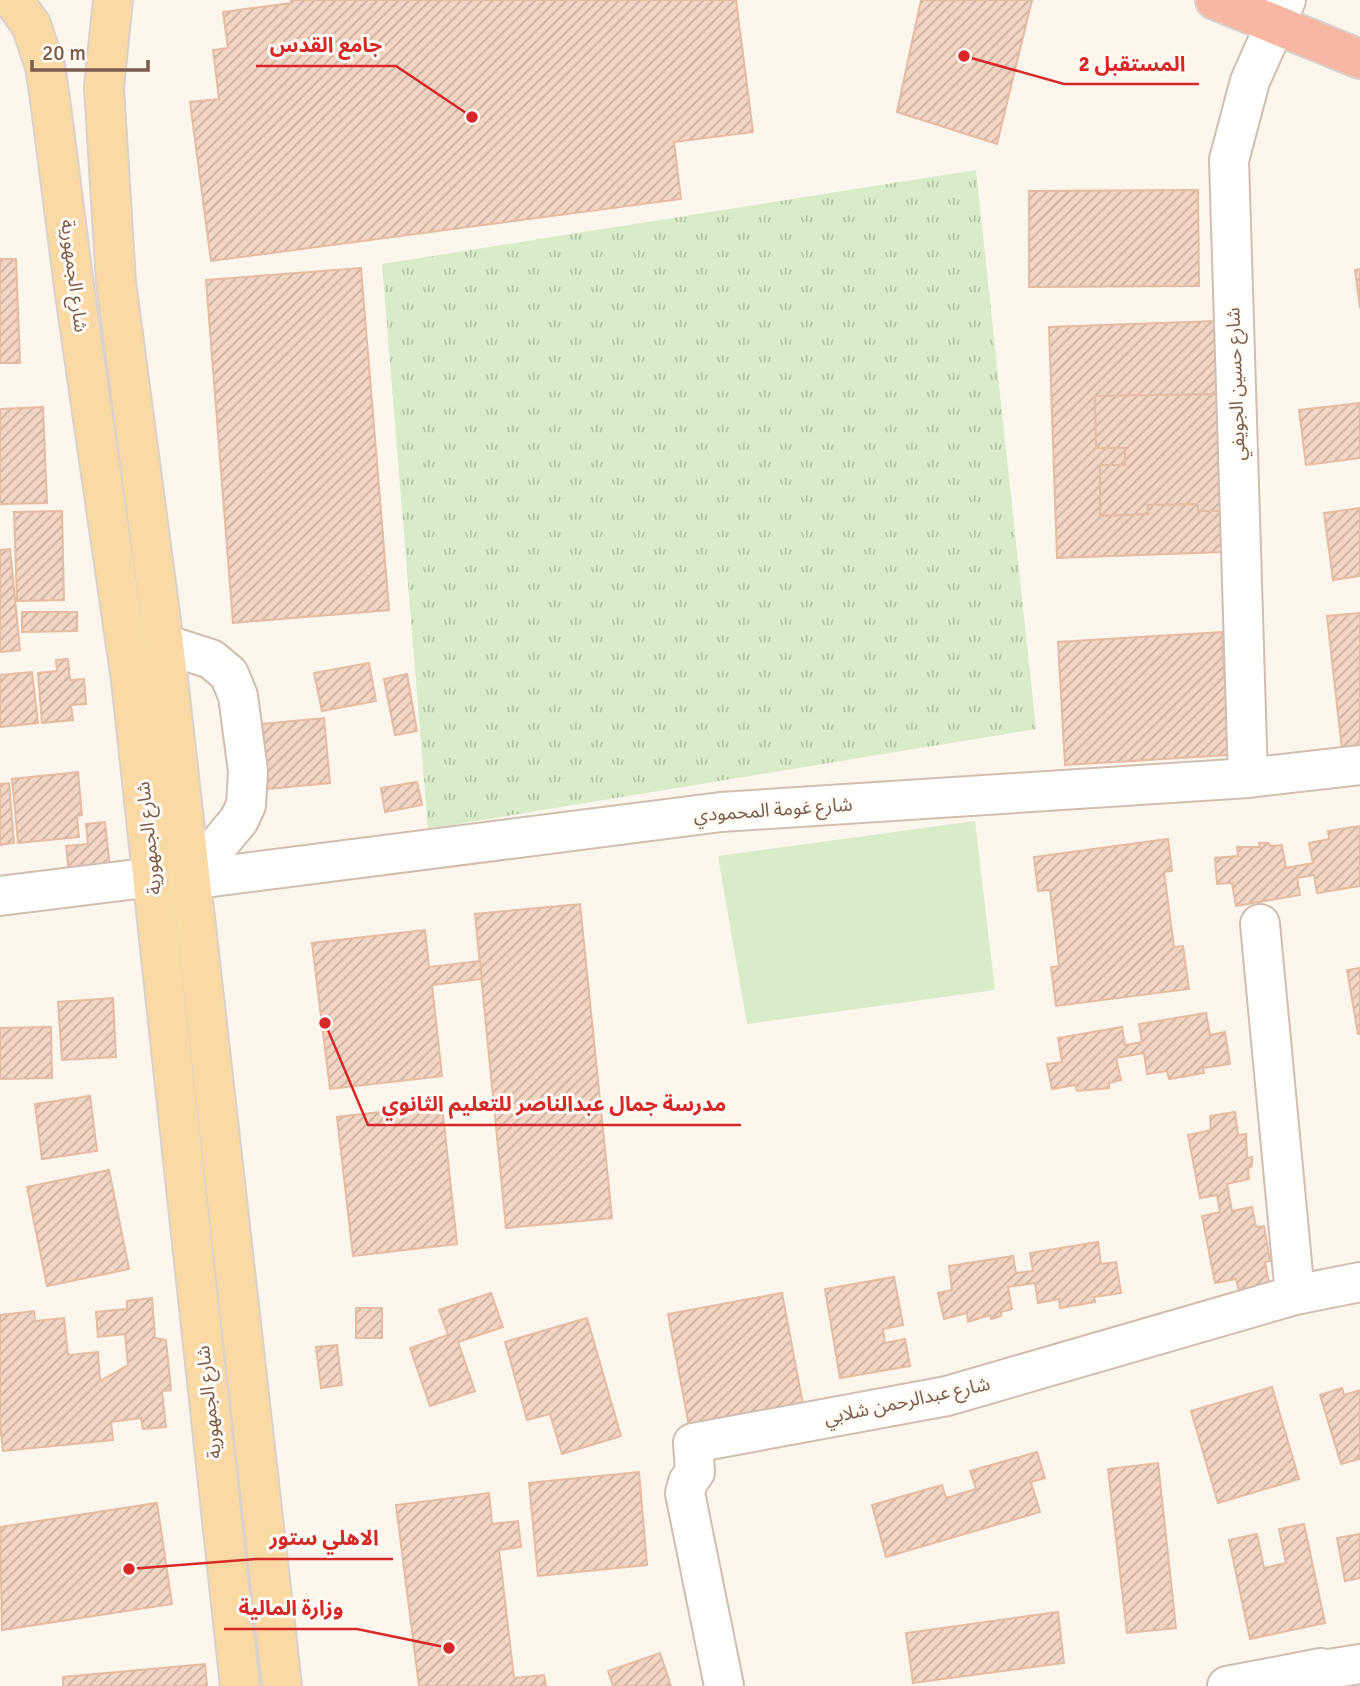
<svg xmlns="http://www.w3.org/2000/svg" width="1360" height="1686" font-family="Signika,'Noto Sans Arabic',sans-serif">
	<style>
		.park { fill: url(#park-tufts) }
		.pitch { fill: #d8ecc9 }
		.building { fill: url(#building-hatch); stroke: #e6bba3; stroke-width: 2 }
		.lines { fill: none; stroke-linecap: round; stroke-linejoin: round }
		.minor-casing { stroke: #d1beb0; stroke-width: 42 }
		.major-casing { stroke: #dad1cd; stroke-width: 42 }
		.highway-casing { stroke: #dad1cd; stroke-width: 42 }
		.minor { stroke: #fff; stroke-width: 38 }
		.major { stroke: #fbd9a5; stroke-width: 38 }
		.highway { stroke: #f7b7a3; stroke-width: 38 }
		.labels { text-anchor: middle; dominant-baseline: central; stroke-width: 6; stroke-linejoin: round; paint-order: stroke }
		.street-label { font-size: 19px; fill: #7a5c4d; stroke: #fffaf3 }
		.leader { fill: none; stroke: #d62828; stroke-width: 2.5 }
		.callout-dot { fill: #d62828; stroke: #fffaf3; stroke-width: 2.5 }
		.callout-label { font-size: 21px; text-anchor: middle; font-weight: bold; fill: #d62828; stroke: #fffaf3; stroke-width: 6; stroke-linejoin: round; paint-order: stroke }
	</style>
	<defs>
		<pattern id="park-tufts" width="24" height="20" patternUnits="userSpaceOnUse" patternTransform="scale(1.75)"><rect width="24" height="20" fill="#d8ecc9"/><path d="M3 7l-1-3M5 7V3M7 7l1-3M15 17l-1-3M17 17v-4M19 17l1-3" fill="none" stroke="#b4c2a5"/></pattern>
		<pattern id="building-hatch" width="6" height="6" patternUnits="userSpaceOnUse" patternTransform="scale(1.75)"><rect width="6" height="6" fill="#f3d5c3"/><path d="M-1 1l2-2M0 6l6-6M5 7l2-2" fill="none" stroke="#cab0a1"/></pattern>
	</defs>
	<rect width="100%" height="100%" fill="#fdf6ec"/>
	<path class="park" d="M976,170L1036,729L428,829L382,264Z"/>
	<path class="pitch" d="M975,821L995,990L747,1024L718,856Z"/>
	<g class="building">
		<path d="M291,0H736L753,132L674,142L681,199L211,261L190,102L219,99L213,50L228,48L223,12L291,3Z"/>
		<path d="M921,0H1032L997,144L897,112Z"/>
		<path d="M1198,190L1199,286L1029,287V191Z"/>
		<path d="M0,259H16L20,363H0Z"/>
		<path d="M361,268L389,610L233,623L206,280Z"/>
		<path d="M1360,269V308L1355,270Z"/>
		<path d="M1215,321L1223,552L1057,558L1049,327Z"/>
		<path d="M1218,394L1222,511H1198V504L1148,505V514L1100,516V465H1125V448H1096L1095,396Z"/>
		<path d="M1360,403V458L1306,465L1299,410Z"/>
		<path d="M43,407L47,503L0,504V409Z"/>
		<path d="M1360,508V576L1333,580L1324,513Z"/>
		<path d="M62,511L64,600L17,601L14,512Z"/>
		<path d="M10,549L20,650L0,652V550Z"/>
		<path d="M22,612H77V631L22,632Z"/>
		<path d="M1360,613V747L1342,749L1327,616Z"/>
		<path d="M1222,632L1229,755L1065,765L1058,642Z"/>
		<path d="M68,659L70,680L84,679L86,704L71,705L73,720L42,723L38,673L57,671L56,660Z"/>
		<path d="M369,663L376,701L322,711L314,673Z"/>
		<path d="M32,672L38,723L0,727V675Z"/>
		<path d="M407,674L417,731L395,735L384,679Z"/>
		<path d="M324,718L330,783L268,789L262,724Z"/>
		<path d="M78,772L82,815L77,816L79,837L18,843L12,779Z"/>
		<path d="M417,782L422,805L385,812L381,788Z"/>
		<path d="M9,783L14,843L0,845V784Z"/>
		<path d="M105,822L111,877L70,881L66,846L88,844L86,824Z"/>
		<path d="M1360,826V886L1317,893L1314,875L1297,878L1300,895L1236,906L1232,883L1217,884L1215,858L1238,856L1237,847H1260L1259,843H1269L1270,846L1282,845L1286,868L1313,863L1309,843L1329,839L1328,831Z"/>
		<path d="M1168,839L1172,871L1164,872L1174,947L1183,946L1189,989L1056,1006L1051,967L1059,966L1050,890L1038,891L1034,857Z"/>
		<path d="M580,904L612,1218L506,1228L475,914Z"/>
		<path d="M425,930L429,967L480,961L482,979L432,985L442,1076L330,1089L312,943Z"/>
		<path d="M1360,968V1034H1358L1347,970Z"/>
		<path d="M113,998L116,1057L62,1060L58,1002Z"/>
		<path d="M1206,1013L1210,1035L1225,1032L1230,1064L1203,1068L1204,1073L1169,1079L1167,1071L1147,1074L1144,1053L1116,1058L1121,1080L1109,1083V1088L1077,1091L1075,1085L1052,1089L1047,1064L1062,1062L1058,1038L1122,1027L1125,1045L1142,1042L1139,1024Z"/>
		<path d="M51,1027L52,1078L0,1079V1028Z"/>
		<path d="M90,1096L97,1151L42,1159L35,1104Z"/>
		<path d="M442,1105L457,1244L353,1256L337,1117Z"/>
		<path d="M1235,1112L1238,1135L1246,1134L1247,1158L1252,1157V1166L1248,1168L1249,1179L1227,1184L1232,1211L1252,1207L1256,1227L1264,1226L1270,1261L1265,1262L1270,1289L1240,1295L1236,1279L1215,1283L1202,1216L1220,1212L1217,1195L1200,1198L1188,1135L1211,1130L1210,1116Z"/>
		<path d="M109,1170L129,1269L47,1286L27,1187Z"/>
		<path d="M1098,1242L1101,1264L1116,1262L1121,1293L1094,1297L1095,1302L1060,1308L1059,1299L1038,1303L1035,1283L1008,1287L1012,1309L1001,1312V1316L991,1319L990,1315L968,1322L967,1313L944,1319L938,1293L952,1290L949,1266L1013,1256L1016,1273L1033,1271L1030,1253Z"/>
		<path d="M894,1277L903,1325L883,1329L885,1343L905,1339L910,1366L840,1378L825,1289Z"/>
		<path d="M491,1293L503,1327L458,1342L475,1391L430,1406L410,1348L448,1335L439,1310Z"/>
		<path d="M782,1293L805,1415L691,1437L668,1314Z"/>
		<path d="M152,1298L155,1338L166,1340L171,1390L162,1391L166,1427L143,1429L141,1418L111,1422L113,1440L3,1451L0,1423V1315L34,1311L35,1321L64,1318L68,1355L98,1352L100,1381L128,1365L125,1334L98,1337L96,1312L127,1309V1301Z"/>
		<rect x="356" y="1308" width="26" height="30"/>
		<path d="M587,1318L621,1436L562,1454L550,1414L527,1420L505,1342Z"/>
		<path d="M337,1345L342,1385L321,1388L316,1347Z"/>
		<path d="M1272,1387L1299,1479L1218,1503L1191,1411Z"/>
		<path d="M1342,1388L1344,1395L1360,1390V1459L1341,1464L1320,1395Z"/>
		<path d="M1037,1452L1045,1478L1031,1482L1040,1512L886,1557L872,1505L942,1485L946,1498L976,1489L970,1471Z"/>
		<path d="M1158,1463L1176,1628L1127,1633L1108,1469Z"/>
		<path d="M639,1472L647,1565L538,1576L529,1483Z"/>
		<path d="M489,1493L492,1524L518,1521L521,1547L499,1550L514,1678L544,1675L546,1686H419L396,1505Z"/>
		<path d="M157,1503L172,1604L2,1630L0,1527Z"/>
		<path d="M1304,1524L1325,1623L1250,1639L1229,1540L1257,1534L1264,1568L1286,1563L1279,1529Z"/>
		<path d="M1360,1534V1578L1345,1581L1337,1538Z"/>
		<path d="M1058,1612L1064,1663L913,1683L906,1633Z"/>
		<path d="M660,1653L671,1686H613L608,1671Z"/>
		<path d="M205,1664L207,1686H63V1677Z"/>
	</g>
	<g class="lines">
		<defs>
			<g id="minor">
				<path d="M164,644L211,659L229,674L238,696L248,771L246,805L239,820L189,880"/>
				<path d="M1248,778L1229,160L1250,81L1286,0"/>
				<path d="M189,880L721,812L1248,778L1360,765"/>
				<path d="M0,896L153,877"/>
				<path d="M1260,924L1295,1295"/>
				<path d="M724,1686L685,1493L688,1482L695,1472L693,1443L947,1396L1295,1295L1360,1282"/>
				<path d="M1227,1686L1321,1668L1322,1670L1360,1664"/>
			</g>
			<g id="major">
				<path d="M13,0L31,25L45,66L50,99L75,294L131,680L240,1686"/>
				<path d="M113,0L104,87L116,282L164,644L282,1686"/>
			</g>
			<path id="highway" d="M1215,0L1360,59"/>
		</defs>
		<use href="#minor" class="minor-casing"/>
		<use href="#major" class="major-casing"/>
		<use href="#highway" class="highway-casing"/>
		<use href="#minor" class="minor"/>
		<use href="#major" class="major"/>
		<use href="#highway" class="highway"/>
	</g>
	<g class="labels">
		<g class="street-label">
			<text transform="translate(74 276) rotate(83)">شارع الجمهورية</text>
			<text transform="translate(1236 384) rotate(-92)">شارع حسين الجويفي</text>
			<text transform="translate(773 810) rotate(-4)">شارع غومة المحمودي</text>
			<text transform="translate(149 838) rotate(-96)">شارع الجمهورية</text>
			<text transform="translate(907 1401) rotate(-12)">شارع عبدالرحمن شلابي</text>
			<text transform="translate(209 1402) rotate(-96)">شارع الجمهورية</text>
		</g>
	</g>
	<path class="leader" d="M472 117L396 66H256M964 56L1064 84H1199M325 1023L368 1125H741M129 1569L256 1559H393M449 1648L357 1629H224"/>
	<g class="callout-dot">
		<circle cx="472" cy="117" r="7"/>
		<circle cx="964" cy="56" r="7"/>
		<circle cx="325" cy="1023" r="7"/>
		<circle cx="129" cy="1569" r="7"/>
		<circle cx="449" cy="1648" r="7"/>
	</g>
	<g class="callout-label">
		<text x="326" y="52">جامع القدس</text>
		<text x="1132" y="71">المستقبل 2</text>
		<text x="554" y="1111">مدرسة جمال عبدالناصر للتعليم الثانوي</text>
		<text x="324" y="1545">الاهلي ستور</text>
		<text x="291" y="1615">وزارة المالية</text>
	</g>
	<path d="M32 60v10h116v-10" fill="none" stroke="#7a5c4d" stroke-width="3.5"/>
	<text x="42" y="60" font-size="21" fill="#7a5c4d" stroke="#fffaf3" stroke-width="5" paint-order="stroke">20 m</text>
</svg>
